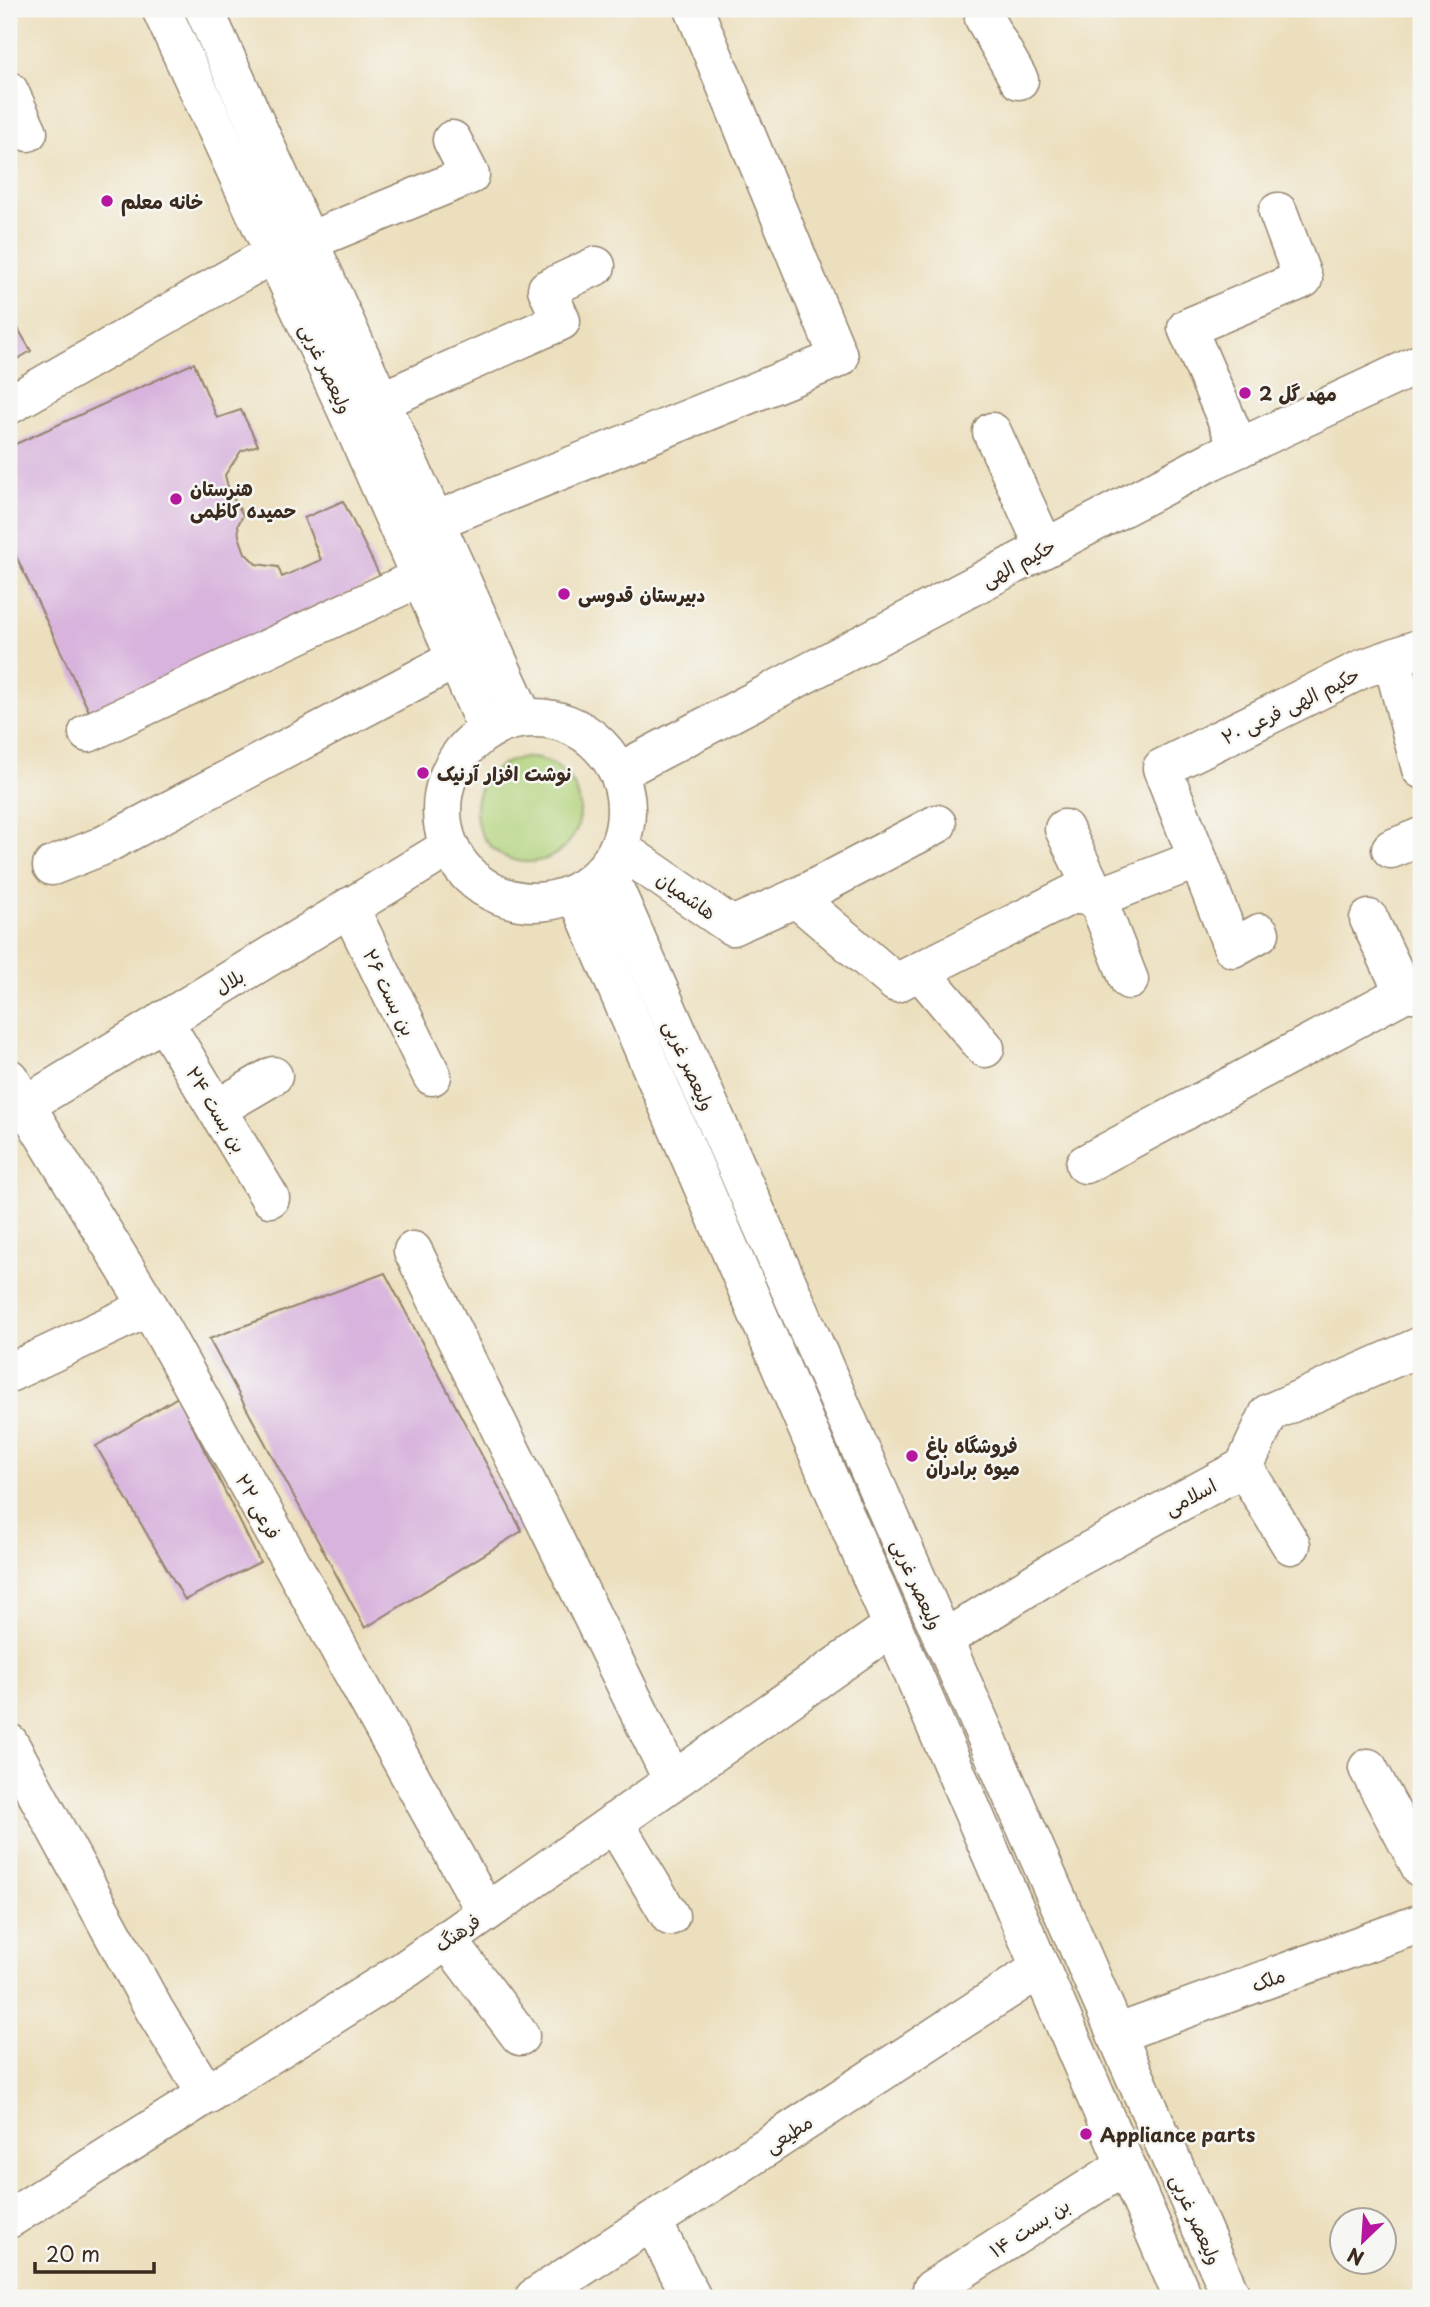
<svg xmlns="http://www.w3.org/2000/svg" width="1430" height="2307" font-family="'Playpen Sans','Playpen Sans Arabic',sans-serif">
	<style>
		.green { fill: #b1d27a; stroke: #767e4c; stroke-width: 2 }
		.building { fill: #d8b3dd }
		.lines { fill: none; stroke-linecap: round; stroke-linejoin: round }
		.minor-casing { stroke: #94846e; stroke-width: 41 }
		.secondary-casing { stroke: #94846e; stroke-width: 41 }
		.minor { stroke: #fff; stroke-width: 38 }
		.secondary { stroke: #fff; stroke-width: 38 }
		.poi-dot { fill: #b5179e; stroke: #f6f6f2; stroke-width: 2.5 }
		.labels { text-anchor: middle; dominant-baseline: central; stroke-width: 5; stroke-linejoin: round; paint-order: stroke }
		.poi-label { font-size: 19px; font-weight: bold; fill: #3b2a1e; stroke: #f6f6f2; text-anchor: start }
		.street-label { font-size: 19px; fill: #3b2a1e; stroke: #f6f6f2 }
	</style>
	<rect width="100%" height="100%" fill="#f6f6f2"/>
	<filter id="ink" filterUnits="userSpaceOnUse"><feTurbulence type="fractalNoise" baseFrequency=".0143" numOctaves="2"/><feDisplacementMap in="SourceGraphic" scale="14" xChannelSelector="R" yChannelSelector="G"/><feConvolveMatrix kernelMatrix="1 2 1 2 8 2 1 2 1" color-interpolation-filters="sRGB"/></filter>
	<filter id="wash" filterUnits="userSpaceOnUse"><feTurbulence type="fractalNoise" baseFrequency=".00686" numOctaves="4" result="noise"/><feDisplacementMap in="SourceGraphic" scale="28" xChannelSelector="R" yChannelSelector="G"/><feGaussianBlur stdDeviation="1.57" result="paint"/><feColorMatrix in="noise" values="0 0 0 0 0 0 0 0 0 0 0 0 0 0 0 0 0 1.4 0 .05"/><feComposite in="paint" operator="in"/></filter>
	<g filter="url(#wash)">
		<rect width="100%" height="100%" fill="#ecdfbd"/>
		<circle class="green" cx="528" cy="810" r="52"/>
		<g id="blocks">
			<g class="building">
				<path d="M9,313L31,351L9,364Z"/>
				<path d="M194,363L217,418L241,410L258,445L241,451L225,475L229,491L243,515L238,525L239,536L245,553L256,564L278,567L282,577L321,560L304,518L343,501L381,578L93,720L9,541V447Z"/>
				<path d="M385,1273L522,1531L365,1628L209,1339Z"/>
				<path d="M178,1397L260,1562L185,1600L96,1446Z"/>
			</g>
		</g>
	</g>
	<g filter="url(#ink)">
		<use href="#blocks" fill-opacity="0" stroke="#94846e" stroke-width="2"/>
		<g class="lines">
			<defs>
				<g id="minor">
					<path d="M986,9L984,18L1019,80"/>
					<path d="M9,91L28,132"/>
					<path d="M309,241L470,175L452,140"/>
					<path d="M381,401L561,321L547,289L596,266"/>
					<path d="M9,405L274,253"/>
					<path d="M992,432L1045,548"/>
					<path d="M1239,448L1187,328L1303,279L1278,212"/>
					<path d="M435,521L839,358L694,9"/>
					<path d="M1392,659L1421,769"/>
					<path d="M88,733L421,577"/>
					<path d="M1064,829L1097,898L1129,980"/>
					<path d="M619,848L732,926L796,898L937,824"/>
					<path d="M1391,849L1421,837"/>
					<path d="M52,866L102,846L456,659"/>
					<path d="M796,898L896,983L1073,894L1097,898L1198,859"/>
					<path d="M349,907L432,1076"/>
					<path d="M1369,919L1404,993"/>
					<path d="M1260,933L1233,948L1162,768L1362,669L1421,648"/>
					<path d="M920,971L985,1048"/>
					<path d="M163,1020L270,1198"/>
					<path d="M9,1078L149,1307L486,1912"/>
					<path d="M217,1109L273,1076"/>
					<path d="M1085,1164L1404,993H1421"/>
					<path d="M413,1251L673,1781"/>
					<path d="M9,1373L149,1307"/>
					<path d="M1244,1467L1291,1545"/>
					<path d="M943,1640L1060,1567L1244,1467L1269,1413L1421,1346"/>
					<path d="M9,1743L155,2011L207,2095"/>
					<path d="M1368,1768L1421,1868"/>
					<path d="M614,1822L670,1916"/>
					<path d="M447,1939L520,2036"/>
					<path d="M1116,2034L1421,1923"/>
					<path d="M9,2219L406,1969L893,1626"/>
					<path d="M653,2223L692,2298"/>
					<path d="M932,2289L1126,2165"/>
					<path d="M534,2298L1041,1968"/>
				</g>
				<g id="secondary">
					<path d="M161,9L348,413L487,729"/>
					<path d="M204,9L523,717"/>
					<circle cx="534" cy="810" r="92"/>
					<path d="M619,772L1211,461L1421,363"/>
					<path d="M606,869L1232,2298"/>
					<path d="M576,893L1183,2298"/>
					<path d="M9,1115L449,847"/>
				</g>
			</defs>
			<use href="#minor" class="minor-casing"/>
			<use href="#secondary" class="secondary-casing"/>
			<use href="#minor" class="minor"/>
			<use href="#secondary" class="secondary"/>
		</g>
	</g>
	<g class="poi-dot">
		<circle cx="107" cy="201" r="7"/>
		<circle cx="1245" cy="393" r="7"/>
		<circle cx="176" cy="499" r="7"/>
		<circle cx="564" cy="594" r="7"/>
		<circle cx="423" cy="773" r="7"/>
		<circle cx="912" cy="1456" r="7"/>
		<circle cx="1086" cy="2134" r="7"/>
	</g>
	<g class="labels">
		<g class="poi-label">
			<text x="121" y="201">خانه معلم</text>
			<text x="1259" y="393">مهد گل 2</text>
			<text x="190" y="488">هنرستان<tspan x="190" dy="22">حمیده کاظمی</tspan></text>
			<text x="578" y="594">دبیرستان قدوسی</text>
			<text x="437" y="773">نوشت افزار آرنیک</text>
			<text x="926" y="1445">فروشگاه باغ<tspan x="926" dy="22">میوه برادران</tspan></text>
			<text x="1100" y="2134">Appliance parts</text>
		</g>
		<g class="street-label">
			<text transform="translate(327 368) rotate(65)">ولیعصر غربی</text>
			<text transform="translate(1018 562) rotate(-28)">حکیم الهی</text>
			<text transform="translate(1290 705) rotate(-26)">حکیم الهی فرعی ۲۰</text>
			<text transform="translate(687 895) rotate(35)">هاشمیان</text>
			<text transform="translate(229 981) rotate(-31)">بلال</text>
			<text transform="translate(390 992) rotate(64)">بن بست ۲۶</text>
			<text transform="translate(690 1065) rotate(66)">ولیعصر غربی</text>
			<text transform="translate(217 1109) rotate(59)">بن بست ۲۴</text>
			<text transform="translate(1190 1496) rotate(-28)">اسلامی</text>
			<text transform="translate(259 1506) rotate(61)">فرعی ۲۲</text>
			<text transform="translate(918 1584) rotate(66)">ولیعصر غربی</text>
			<text transform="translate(457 1932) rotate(-35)">فرهنگ</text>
			<text transform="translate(1268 1979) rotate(-20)">ملک</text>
			<text transform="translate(788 2133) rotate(-33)">مطیعی</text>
			<text transform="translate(1197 2219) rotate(66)">ولیعصر غربی</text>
			<text transform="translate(1029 2227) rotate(-33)">بن بست ۱۴</text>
		</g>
	</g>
	<rect width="1430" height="2307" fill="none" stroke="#f6f6f2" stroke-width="35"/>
	<g transform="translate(1363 2241) rotate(205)"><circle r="33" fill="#f6f6f2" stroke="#aba49d" stroke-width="2"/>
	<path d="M0-5L12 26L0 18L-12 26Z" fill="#b5179e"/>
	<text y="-10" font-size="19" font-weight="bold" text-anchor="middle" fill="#3b2a1e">N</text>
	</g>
	<path d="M35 2262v10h119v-10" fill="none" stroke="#3b2a1e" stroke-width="3.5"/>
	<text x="46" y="2262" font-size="21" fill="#3b2a1e" stroke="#f6f6f2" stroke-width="5" paint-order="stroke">20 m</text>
</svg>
